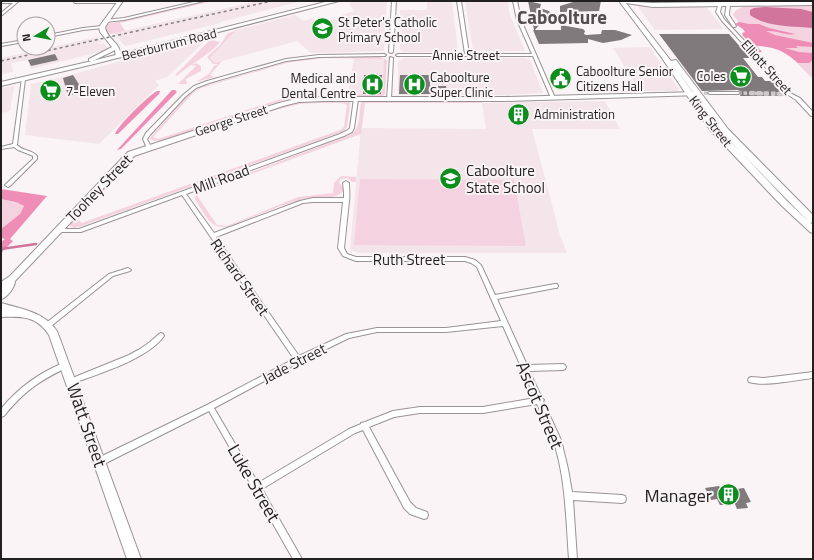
<svg xmlns="http://www.w3.org/2000/svg" width="814" height="560" font-family="'Titillium Web',sans-serif">
	<style>
		.built { fill: #f3e5ea }
		.green { fill: #f5d2df; fill-rule: evenodd }
		.forest { fill: #ee8eb6 }
		.water { fill: #d2759d }
		.lines { fill: none; stroke-linecap: round; stroke-linejoin: round }
		.stream { stroke: #d2759d; stroke-width: 2.5 }
		.building { fill: #807a7c }
		.street-tunnel-far1 { stroke: #cfc9cb; stroke-width: 3.5; stroke-dasharray: 3.5 2; stroke-linecap: butt }
		.street-tunnel { stroke: #cfc9cb; stroke-width: 4.5; stroke-dasharray: 4.5 2.5; stroke-linecap: butt }
		.street-casing { stroke: #999395; stroke-width: 2 }
		.secondary-casing { stroke: #999395; stroke-width: 2 }
		.primary-casing { stroke: #999395; stroke-width: 2 }
		.street { fill: #fff; fill-rule: evenodd }
		.secondary { fill: #fff; fill-rule: evenodd }
		.primary { fill: #fff; fill-rule: evenodd }
		.rail { stroke: #858182; stroke-width: 1.5; stroke-dasharray: 3 3; stroke-linecap: butt }
		.labels { text-anchor: middle; dominant-baseline: central; stroke-width: 4; stroke-linejoin: round; paint-order: stroke }
		.far-poi-label { font-size: 13px; fill: #221f20; stroke: #faf4f6; text-anchor: start }
		.far-street-label { font-size: 13px; fill: #221f20; stroke: #faf4f6 }
		.poi-label { font-size: 15px; fill: #221f20; stroke: #faf4f6; text-anchor: start }
		.street-label { font-size: 15px; fill: #221f20; stroke: #faf4f6 }
		.near-street-label { font-size: 18px; fill: #221f20; stroke: #faf4f6 }
		.near-poi-label { font-size: 18px; fill: #221f20; stroke: #faf4f6; text-anchor: end }
		.far-town-label { font-size: 19px; font-weight: bold; fill: #534e50; stroke: #faf4f6 }
	</style>
	<rect width="100%" height="100%" fill="#faf4f6"/>
	<g class="built">
		<path d="M258,1H302L220,22L221,23L125,46L114,33Z"/>
		<path d="M358,1H387L384,51L311,53L297,41L215,63L210,58L236,30L295,15L304,21L312,18L320,24L341,17V15L354,11L349,3Z"/>
		<path d="M427,1H452L458,52H404L400,50V10H427Z"/>
		<path d="M465,1H508L509,12L525,51L476,52L473,50Z"/>
		<path d="M641,5L704,7L707,8L724,29L655,30L638,7Z"/>
		<path d="M98,37L99,40L102,42H98V44L104,43L108,49L104,51L31,69L28,60L11,63L13,72L1,74V58Z"/>
		<path d="M205,38L203,43L167,77L155,81L159,85L99,144L25,135L31,84L63,77Z"/>
		<path d="M646,47L651,48L654,54L679,89L677,91H640L613,48Z"/>
		<path d="M354,58L384,59L382,93L348,94Z"/>
		<path d="M405,58H525L530,60L543,93L502,95H398V62Z"/>
		<path d="M12,86L14,87L10,111L1,113V88Z"/>
		<path d="M605,101L620,129H532L560,235L567,253H358L350,249L361,128L486,129L482,103Z"/>
	</g>
	<g class="green">
		<path d="M208,1H213L120,23L125,31L111,34L109,33L106,29L107,24L122,21Z"/>
		<path d="M746,6H813V79L781,47L758,46L733,15C734,10 740,8 746,6Z"/>
		<path d="M236,30L210,58L215,63L222,61L210,75L214,77L196,82L209,74L214,66L218,64H213L207,57L221,44L227,34Z"/>
		<path d="M214,36L216,38L212,40L220,42C208,56 191,63 177,76L175,75L208,42L211,37Z"/>
		<path d="M377,56L387,60L385,94L383,96H312L280,101L166,140L156,141L149,139L189,94L201,87L290,61L320,57ZM323,58L384,59L382,94L313,95L287,97L158,139L153,137L193,93L201,88L286,63Z"/>
		<path d="M196,63L201,66V71L186,79L187,84H178L196,66L191,65Z"/>
		<path d="M344,101H349L350,103L347,127L342,132L82,226L74,228L70,226L71,223L132,157L292,103ZM318,103H342L347,105L344,127L340,130L82,223L78,220L134,158L139,155L279,109L299,104Z"/>
		<path d="M362,101H481L482,103H365L361,134L202,192L198,195V197L217,225L227,226L298,197L333,193L334,183L341,176L356,177V182H352L347,178L341,179L339,182L343,188V191C335,201 317,196 305,199C278,205 252,218 227,227C210,230 203,211 195,199L196,193L350,135C361,129 359,114 361,103Z"/>
		<path d="M360,179L514,180L526,246L354,245Z"/>
		<path d="M1,199L17,202L24,206L20,214L1,229Z"/>
	</g>
	<g class="forest">
		<path d="M739,22L749,24H759L769,28L795,34C788,36 775,30 766,31L775,35L813,43V47L796,46L798,48H785L799,52L813,53V60L809,63H798C786,52 774,46 757,46L762,52H759L743,36L742,33L745,32L743,29L735,24Z"/>
		<path d="M172,90H175L177,92L121,149L117,150Z"/>
		<path d="M157,91H160L159,94L118,134H115C118,125 148,96 157,91Z"/>
		<path d="M1,189L47,196L10,239L13,241L1,253V242L5,239L1,238V229L20,214L24,206L16,202L1,199Z"/>
	</g>
	<path class="water" d="M765,7L801,9L813,12V28C792,26 768,28 750,15V10L754,8Z"/>
	<g class="lines">
		<path class="stream" d="M1,249L36,244"/>
	</g>
	<g class="building">
		<path d="M528,1L541,4L540,8L549,11L554,18L546,17L535,30H561V25L583,29L585,31L584,34L586,35L601,34L602,30H615L632,35L621,40L603,43L588,39V43L539,44L533,30H534Z"/>
		<path d="M572,1H601L599,11L560,12V6L573,2Z"/>
		<path d="M659,34H729L750,58H743L758,77H762L765,81H773L786,96H740L741,92L738,90L702,91Z"/>
		<path d="M55,54L58,60L31,66L28,60Z"/>
		<path d="M562,71L565,73L570,84L556,83L551,72Z"/>
		<path d="M73,75L84,92L68,96L63,78Z"/>
		<path d="M364,75H382L381,94H363Z"/>
		<path d="M400,75H430V86H446L447,94H399Z"/>
		<path d="M510,107H521L526,120H514Z"/>
		<path d="M719,486L722,491L744,488L751,502L746,503L748,508L737,509L735,504L720,505L717,499L711,500L705,488Z"/>
	</g>
	<g class="lines">
		<g class="street-tunnel-far1">
			<path d="M704,93H710"/>
			<path d="M738,93L783,94"/>
		</g>
		<path class="street-tunnel" d="M750,93L783,94"/>
		<defs>
			<g id="street">
				<path d="M1,1H19L1,16V13L13,3H1Z"/>
				<path d="M76,1H120L122,2L120,3H75L74,2Z"/>
				<path d="M198,1H204L124,20L105,22L103,21L105,20L124,18Z"/>
				<path d="M392,1H396L393,52L391,53L389,52Z"/>
				<path d="M457,1H461L469,54H532L517,20L513,1H517L521,20L555,98L554,99L551,98L533,56H397L396,55L398,54H465Z"/>
				<path d="M719,3L722,4L720,12L724,19L790,90V93L800,98L813,112V116H811L796,100L787,94V91L722,21L716,12Z"/>
				<path d="M727,3L730,4L729,15L736,26L735,27H733L725,15Z"/>
				<path d="M102,26H103V28L83,30L48,37V35L83,28Z"/>
				<path d="M24,40V42L1,46V44Z"/>
				<path d="M384,54L386,55L385,56L319,57L286,61L209,83L196,88L185,97L150,135L147,139L151,147V148H147L143,139L146,133L183,95L194,86L207,81L286,59L319,55Z"/>
				<path d="M390,57L393,58L391,99L389,100L387,99Z"/>
				<path d="M22,78L25,79L17,145C23,151 32,150 37,156V159L10,186L8,187L5,185L6,184L33,159V156L31,155L18,150L14,147L1,149V147L13,144Z"/>
				<path d="M709,92H738L740,93L738,94H710L708,93Z"/>
				<path d="M354,98L358,99L354,128L352,132L344,136L186,194L214,233L300,201L313,198H344V192L343,183L346,181L349,183C349,189 350,196 349,201L344,248L347,254L356,257H465L475,260L481,265L495,295L555,284H557L558,286L557,288H555L497,299L527,365L563,364L565,365L566,367L565,369L563,370L529,371L542,398L544,400L543,401L561,440L568,469L572,492L622,495L625,496L626,499L625,502L622,503L573,500L577,559H569C566,521 566,477 553,440C549,428 542,416 537,404L483,413H420L394,417L369,427L410,502L416,508L427,512L428,515L427,518L424,519L410,514L404,508L363,430L355,433L262,489L302,559H293L209,411L102,465L99,466L96,465L95,462L96,459L207,405L294,359L182,195L81,232H58L55,230L56,229H79L340,134L348,130L350,128ZM313,202H343L338,248L343,256L356,261H465L471,263L477,267L501,321L446,328H377L346,334L299,356L216,237L303,203ZM503,326L535,398L483,407H420L393,411L365,422L361,423V424L349,429L258,483L214,408L300,362L349,338L377,332H446Z"/>
				<path d="M128,268L131,270L130,271L113,276L50,327H46L45,325L46,323L109,274Z"/>
				<path d="M161,333L163,334L164,336C148,359 100,373 74,383L72,384L70,383L69,381L70,379L129,355L140,349L150,342L159,334Z"/>
				<path d="M66,362L68,363L69,365L68,367C39,381 24,391 4,416L1,417V409C18,388 40,372 66,362Z"/>
				<path d="M813,372V378C795,380 765,387 749,382L748,380L749,378L751,377L764,378Z"/>
			</g>
			<g id="secondary">
				<path d="M118,1H123L105,27C107,40 121,42 121,57L116,58L115,50L93,61H89V59L112,47L100,32L99,27Z"/>
				<path d="M698,92L701,94L700,95L504,101H325L299,102L283,106L134,156L15,281C15,287 7,298 1,299V282L10,276L128,152L279,103L299,98L325,97H504Z"/>
				<path d="M1,303C22,309 44,312 57,331L141,559H127L49,335C37,316 22,316 1,317Z"/>
			</g>
			<g id="primary">
				<path d="M329,1H339L94,64L1,86V82L92,61Z"/>
				<path d="M619,1L653,3L813,1V5L653,7L626,3L671,61L676,60L728,129L813,215V223L810,222L813,225V233L810,232L781,205L710,130L662,58ZM675,67L722,133L808,221L787,201L716,126Z"/>
			</g>
		</defs>
		<use href="#street" class="street-casing"/>
		<use href="#secondary" class="secondary-casing"/>
		<use href="#primary" class="primary-casing"/>
		<use href="#street" class="street"/>
		<use href="#secondary" class="secondary"/>
		<use href="#primary" class="primary"/>
		<path class="rail" d="M1,61L272,1"/>
	</g>
	<defs>
		<symbol id="school-disc" viewBox="-11 -11 22 22"><circle r="9.5" fill="#0c8e1d" stroke="#faf4f6"/><path d="M0-5L7-2L0 1L-7-2ZM-4 1L0 2.5L4 1V4Q0 6-4 4Z" fill="#fff"/></symbol>
		<symbol id="supermarket-disc" viewBox="-11 -11 22 22"><circle r="9.5" fill="#0c8e1d" stroke="#faf4f6"/><path d="M-6-5.5h2.5l.6 2H6L4.5 2H-2.5L-4.4-4H-6ZM-1.5 3.2a1.3 1.3 0 1 0 .1 0ZM3 3.2a1.3 1.3 0 1 0 .1 0Z" fill="#fff"/></symbol>
		<symbol id="civic-disc" viewBox="-11 -11 22 22"><circle r="9.5" fill="#0c8e1d" stroke="#faf4f6"/><path d="M-.6-6.5H3V-4.5H.6V-3L4-1V1h2V6H-6V1h2V-1L-.6-3ZM-1.2 2.5V6h2.4V2.5Z" fill="#fff"/></symbol>
		<symbol id="hospital-disc" viewBox="-11 -11 22 22"><circle r="9.5" fill="#0c8e1d" stroke="#faf4f6"/><path d="M-5-5h3v3.5h4V-5h3V5h-3V1.5h-4V5h-3Z" fill="#fff"/></symbol>
		<symbol id="building-disc" viewBox="-11 -11 22 22"><circle r="9.5" fill="#0c8e1d" stroke="#faf4f6"/><path d="M-4-6H4V6H1V3H-1V6H-4ZM-2.5-4.3h1.7v1.8h-1.7ZM.8-4.3h1.7v1.8H.8ZM-2.5-1h1.7V.8h-1.7ZM.8-1h1.7V.8H.8Z" fill="#fff"/></symbol>
	</defs>
	<g fill-rule="evenodd">
		<use href="#school-disc" x="310" y="16" width="25" height="25"/>
		<use href="#supermarket-disc" x="728" y="64" width="25" height="25"/>
		<use href="#civic-disc" x="548" y="66" width="25" height="25"/>
		<use href="#hospital-disc" x="402" y="72" width="25" height="25"/>
		<use href="#hospital-disc" x="360" y="72" width="25" height="25"/>
		<use href="#supermarket-disc" x="38" y="78" width="25" height="25"/>
		<use href="#building-disc" x="506" y="102" width="25" height="25"/>
		<use href="#school-disc" x="438" y="166" width="25" height="25"/>
		<use href="#building-disc" x="716" y="482" width="25" height="25"/>
	</g>
	<g class="labels">
		<g class="far-poi-label">
			<text x="338" y="22">St Peter's Catholic<tspan x="338" dy="15">Primary School</tspan></text>
			<text x="576" y="71">Caboolture Senior<tspan x="576" dy="15">Citizens Hall</tspan></text>
			<text x="726" y="76" text-anchor="end">Coles</text>
			<text x="430" y="77">Caboolture<tspan x="430" dy="15">Super Clinic</tspan></text>
			<text x="356" y="78" text-anchor="end">Medical and<tspan x="356" dy="15">Dental Centre</tspan></text>
			<text x="66" y="91">7-Eleven</text>
			<text x="534" y="114">Administration</text>
		</g>
		<g class="far-street-label">
			<text transform="translate(169 44) rotate(-14)">Beerburrum Road</text>
			<text x="466" y="55">Annie Street</text>
			<text transform="translate(767 67) rotate(48)">Elliott Street</text>
			<text transform="translate(231 120) rotate(-18)">George Street</text>
			<text transform="translate(711 121) rotate(52)">King Street</text>
		</g>
		<g class="poi-label">
			<text x="466" y="170">Caboolture<tspan x="466" dy="17">State School</tspan></text>
		</g>
		<g class="street-label">
			<text transform="translate(221 179) rotate(-20)">Mill Road</text>
			<text transform="translate(99 188) rotate(-46)">Toohey Street</text>
			<text x="409" y="259">Ruth Street</text>
			<text transform="translate(240 277) rotate(55)">Richard Street</text>
			<text transform="translate(294 363) rotate(-27)">Jade Street</text>
		</g>
		<g class="near-street-label">
			<text transform="translate(540 405) rotate(67)">Ascot Street</text>
			<text transform="translate(87 425) rotate(71)">Watt Street</text>
			<text transform="translate(254 483) rotate(60)">Luke Street</text>
		</g>
		<g class="near-poi-label">
			<text x="712" y="495">Manager</text>
		</g>
		<g class="far-town-label">
			<text x="562" y="16">Caboolture</text>
		</g>
	</g>
	<rect width="814" height="560" fill="none" stroke="#221f20" stroke-width="4"/>
	<g transform="translate(36 36) rotate(260)"><circle r="19" fill="#faf4f6" stroke="#a49fa0"/>
	<path d="M0-3L7 15L0 10L-7 15Z" fill="#0c8e1d"/>
	<text y="-6" font-size="11" font-weight="bold" text-anchor="middle" fill="#221f20">N</text>
	</g>
</svg>
